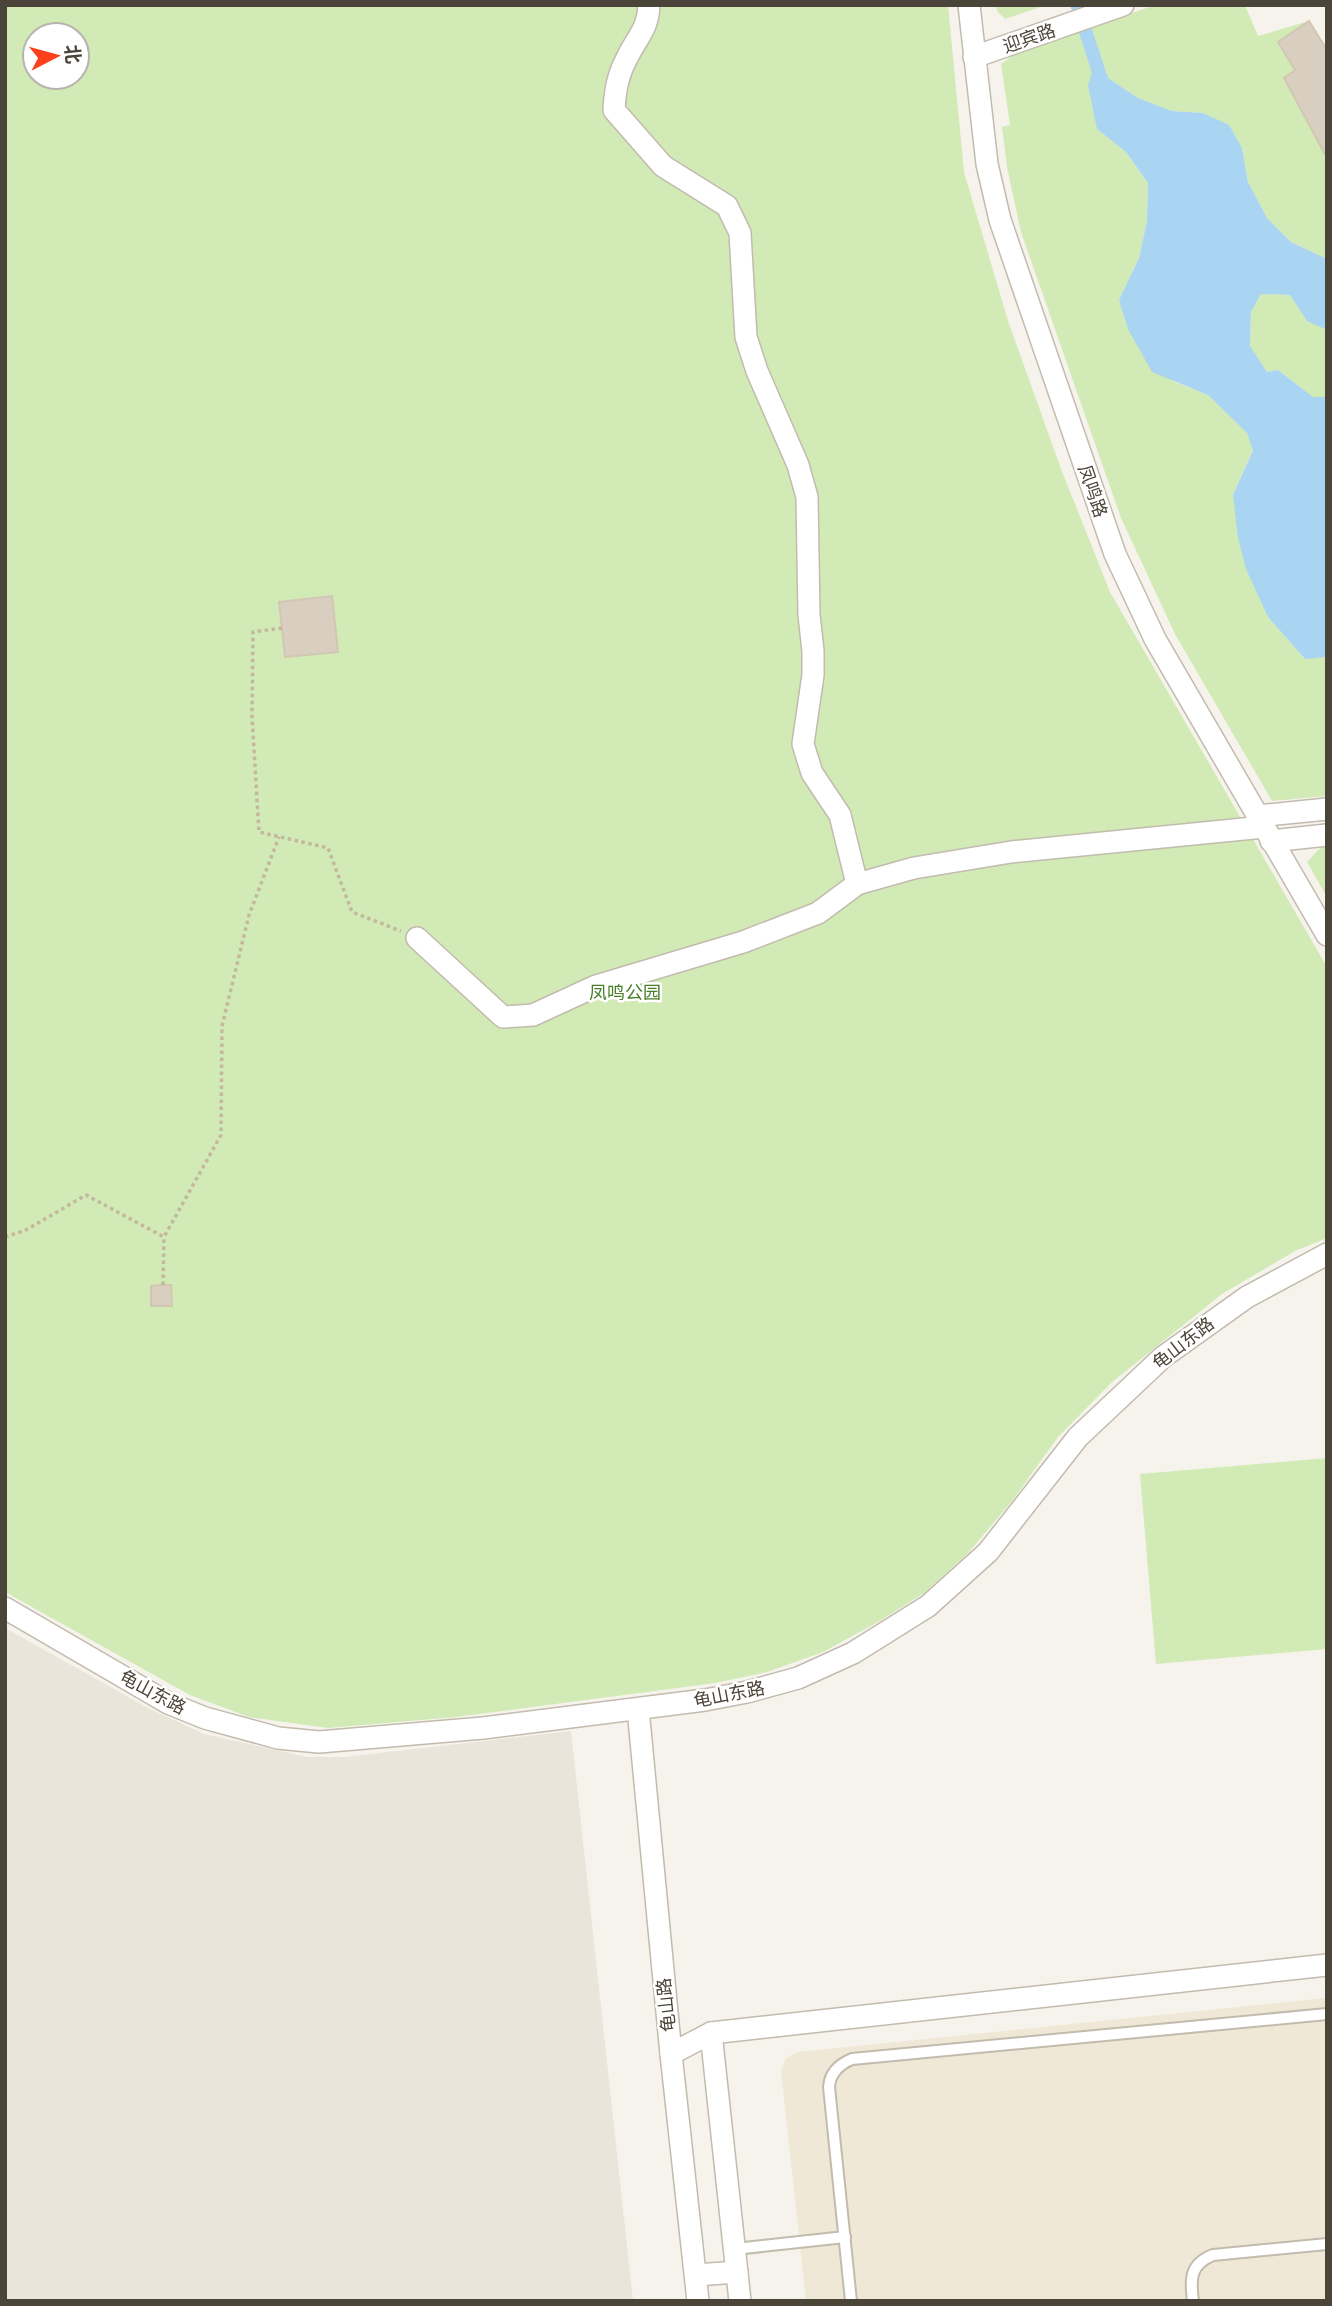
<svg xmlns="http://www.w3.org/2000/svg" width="1332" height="2306" font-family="Roboto,'Noto Sans SC',sans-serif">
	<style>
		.residential { fill: #eae5da }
		.education { fill: #efe8d6 }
		.green { fill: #d2eab5; fill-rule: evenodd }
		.water { fill: #a9d4f2 }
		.building { fill: #d8cfc1; stroke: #d3c7b4; stroke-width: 2 }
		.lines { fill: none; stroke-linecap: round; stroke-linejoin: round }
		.lane-casing { stroke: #c2bbae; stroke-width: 14 }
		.street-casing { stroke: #c2bbae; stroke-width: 24 }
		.path { stroke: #c4b79f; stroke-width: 3.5; stroke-dasharray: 3.5 3.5; stroke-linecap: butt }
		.lane { stroke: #fff; stroke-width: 10 }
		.street { stroke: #fff; stroke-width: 21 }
		.labels { text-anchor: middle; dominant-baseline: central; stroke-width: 5; stroke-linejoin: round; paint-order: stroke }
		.street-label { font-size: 18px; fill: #4b4439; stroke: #fff }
		.park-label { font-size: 18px; fill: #4a7f2a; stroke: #fff }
	</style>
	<rect width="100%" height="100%" fill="#f6f3ec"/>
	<path class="residential" d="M5,1628L148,1708L204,1734L307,1757H344L571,1731L633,2301H5Z"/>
	<path class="education" d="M1327,1998V2301H806L781,2070L786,2058L798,2052Z"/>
	<g class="green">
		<path d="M5,5H948L964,172L1008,321L1061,469L1110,592L1327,967V1238L1295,1251L1222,1294L1111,1383L1058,1437L1012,1501L968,1553L924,1593L878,1622L823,1652L767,1672L715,1683L456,1717L328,1728L249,1717L190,1695L5,1592ZM35,35H77V77H35Z"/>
		<path d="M996,5H1046L1005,19L997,11Z"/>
		<path d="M1155,5H1245L1258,36L1309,21L1278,43L1295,70L1284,79L1327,158V259L1291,242L1267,218L1248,182L1242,148L1203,113L1172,111L1138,98L1108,78L1097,129L1126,152L1148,183L1147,221L1139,258L1119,300L1172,381L1208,395L1247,433L1253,449L1233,495L1268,617L1304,658L1327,657V796L1272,801L1175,634L1121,518L1021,232L1007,167L1002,127L1010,125L1001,64L1012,56Z"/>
		<path d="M1261,294L1290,295L1307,320L1327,330V397H1313L1278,370L1267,372L1250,347L1251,312Z"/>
		<path d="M1323,845H1327V897L1307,862Z"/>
		<path d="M1327,1458V1649L1156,1664L1140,1474Z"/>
	</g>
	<path class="water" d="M1070,5H1084L1108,78L1138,98L1172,111L1203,113L1229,125L1242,148L1248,182L1267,218L1291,242L1327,259V330L1307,321L1290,295L1261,294L1251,312L1250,346L1267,372L1278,370L1313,397H1327V657L1305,659L1268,617L1246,569L1238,538L1233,495L1253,450L1247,433L1208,395L1152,372L1128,329L1119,300L1139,258L1147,221L1148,183L1126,152L1097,129L1088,85L1092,73Z"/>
	<g class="building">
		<path d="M1309,21L1327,50V158L1284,78L1295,70L1278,42Z"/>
		<path d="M332,596L338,652L285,657L279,602Z"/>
		<path d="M163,1285H171L172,1306H151V1286Z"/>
	</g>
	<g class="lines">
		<defs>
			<g id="lane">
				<path d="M735,2249L845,2237"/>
				<path d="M851,2301L829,2087C830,2073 840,2064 852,2059L1327,2014"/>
				<path d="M1193,2301C1190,2279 1190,2264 1213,2255L1327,2244"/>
			</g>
			<g id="street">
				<path d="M649,5C648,29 638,36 628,56C618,74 615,90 614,110L663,166L727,206L740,233L746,337L757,371L798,465L807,497L809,615L813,651V675L803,744L812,773L840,815L857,884"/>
				<path d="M969,5L987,164L1000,220L1115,554L1155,639L1327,935"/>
				<path d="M974,57L1123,5"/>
				<path d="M1257,816L1327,809"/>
				<path d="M1271,841L1327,835"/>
				<path d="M417,938L503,1017L533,1015L596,986L743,942L818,913L857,884L914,868L1011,852L1264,827"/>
				<path d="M5,1608L168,1703L205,1718L278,1738L319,1742L483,1728L705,1700L747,1692L798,1678L853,1653L928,1606L988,1552L1078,1437L1163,1357L1247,1297L1327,1254"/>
				<path d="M638,1709L671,2054L698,2301"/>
				<path d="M711,2033L740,2301"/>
				<path d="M671,2054L711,2033L1327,1965"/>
				<path d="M696,2275L737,2272"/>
			</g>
		</defs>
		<use href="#lane" class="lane-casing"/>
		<use href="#street" class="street-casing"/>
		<g class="path">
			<path d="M282,628L253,632L252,716L259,832L328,848L352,912L401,931"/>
			<path d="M5,1237L26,1230L86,1195L164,1237L221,1135L222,1026L249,915L279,837"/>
			<path d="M163,1285L164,1237"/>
		</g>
		<use href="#lane" class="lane"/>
		<use href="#street" class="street"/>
	</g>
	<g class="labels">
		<g class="street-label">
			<text transform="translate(1029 38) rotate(-19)">迎宾路</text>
			<text transform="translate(1093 491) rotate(71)">凤鸣路</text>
			<text transform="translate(1183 1343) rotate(-38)">龟山东路</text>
			<text transform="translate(153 1692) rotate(28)">龟山东路</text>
			<text transform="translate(729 1694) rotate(-11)">龟山东路</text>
			<text transform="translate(666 2005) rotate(-96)">龟山路</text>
		</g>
		<g class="park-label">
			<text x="625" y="992">凤鸣公园</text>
		</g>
	</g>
	<rect width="1332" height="2306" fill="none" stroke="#4b4439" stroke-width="14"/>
	<g transform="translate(56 56) rotate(84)"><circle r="33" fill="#ffffff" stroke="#b7b4b0" stroke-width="2"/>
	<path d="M0-5L12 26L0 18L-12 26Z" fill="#fc3f1d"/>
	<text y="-10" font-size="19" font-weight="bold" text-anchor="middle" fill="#4b4439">北</text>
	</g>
</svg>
